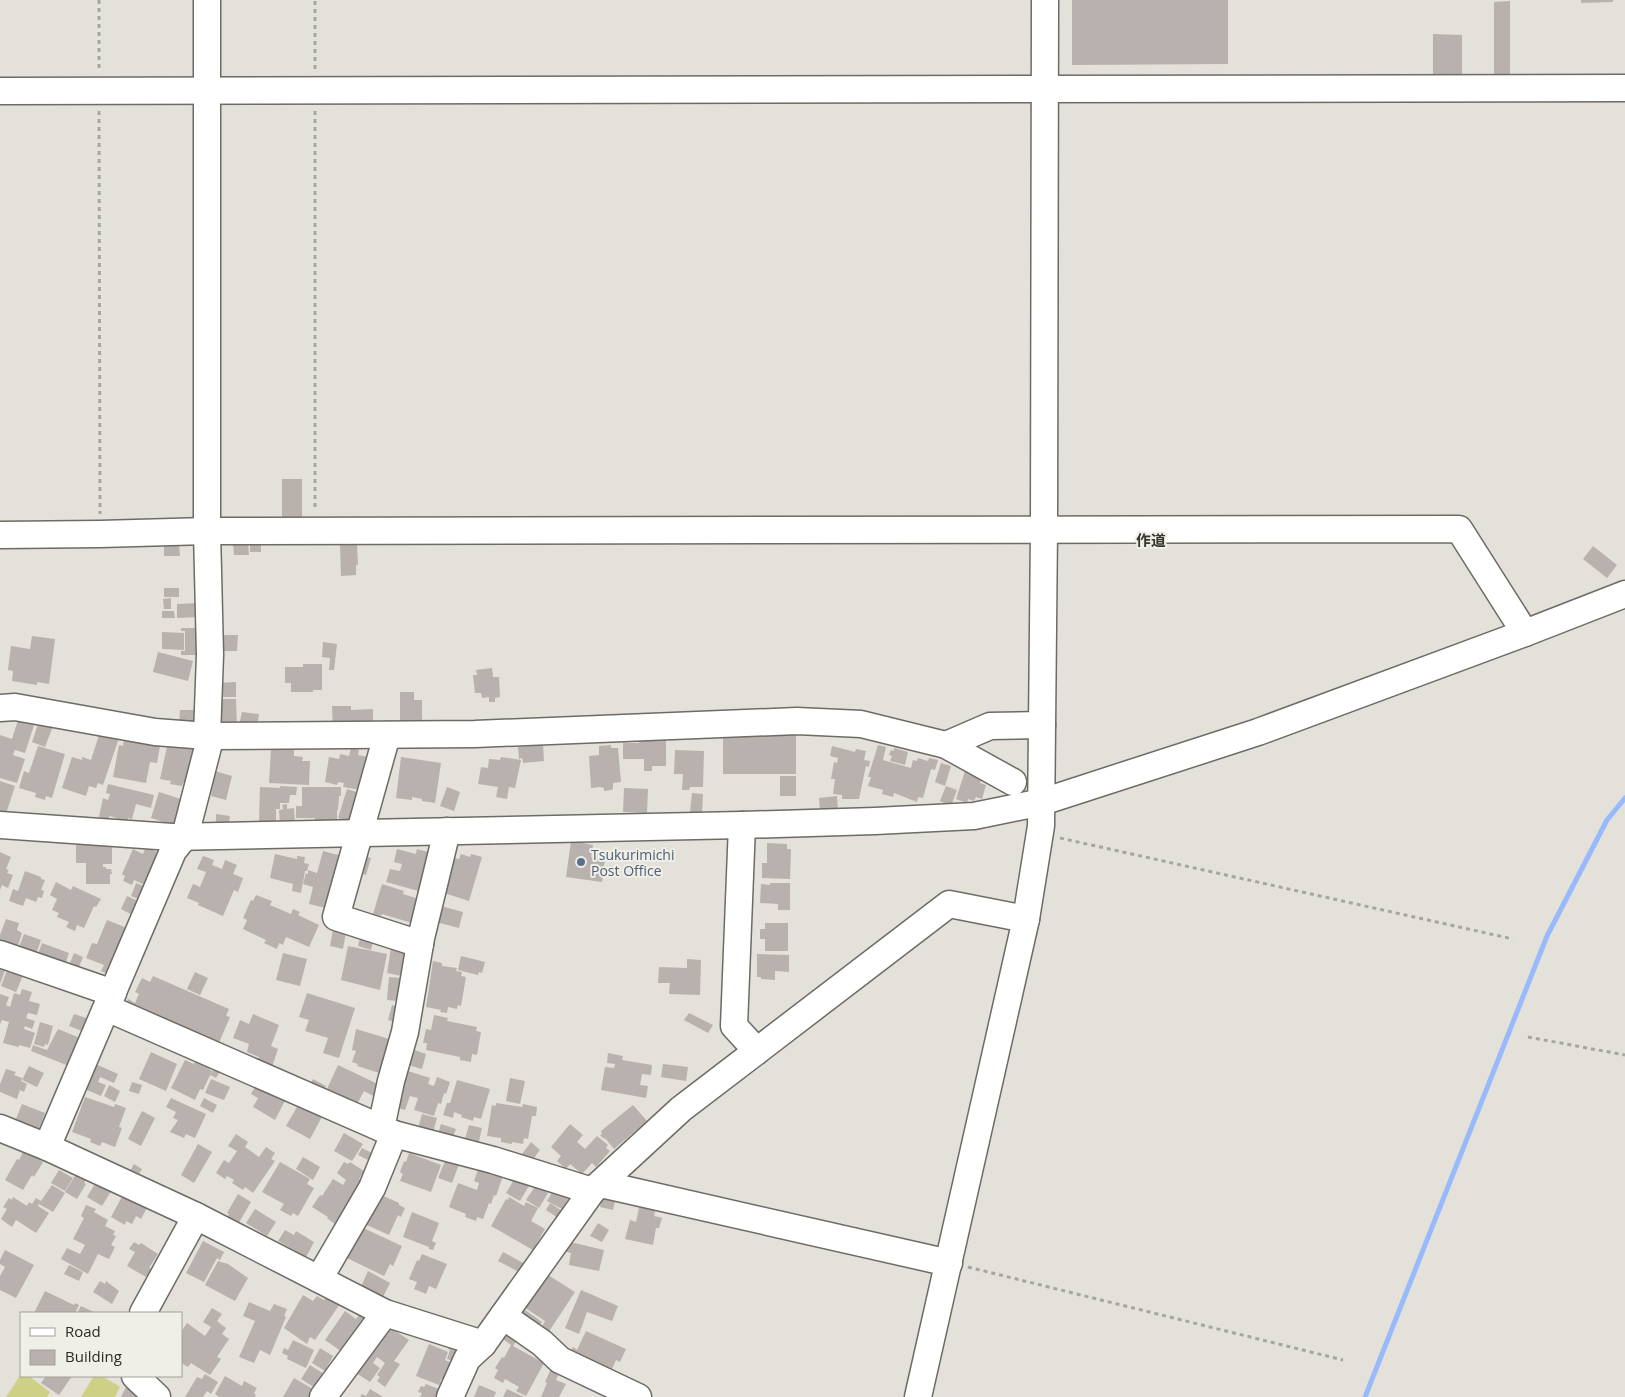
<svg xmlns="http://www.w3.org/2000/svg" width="1625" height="1397" font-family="'Open Sans','Noto Sans JP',sans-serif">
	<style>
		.green { fill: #ced185 }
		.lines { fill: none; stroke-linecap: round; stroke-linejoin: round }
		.stream { stroke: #98bafc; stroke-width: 5 }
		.building { fill: #b9b1ad }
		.minor-casing { stroke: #6c6b64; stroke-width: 29 }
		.path { stroke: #a7a59f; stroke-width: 3; stroke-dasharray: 4 4; stroke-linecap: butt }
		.minor { stroke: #fff; stroke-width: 26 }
		.service-dot { fill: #5c6f8a; stroke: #f0efe7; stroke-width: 2 }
		.labels { text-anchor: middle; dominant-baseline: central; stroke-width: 4; stroke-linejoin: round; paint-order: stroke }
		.service-label { font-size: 14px; fill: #4e5e75; stroke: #f0efe7; text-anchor: start }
		.neighbourhood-label { font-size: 15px; font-weight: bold; fill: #37352f; stroke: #f0efe7 }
	</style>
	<rect width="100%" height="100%" fill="#e3e1da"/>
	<g class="green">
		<path d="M21,1374V1376H29L50,1392L47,1397H6Z"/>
		<path d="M94,1376H102L120,1387L115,1397H81Z"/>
	</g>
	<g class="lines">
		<path class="stream" d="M1365,1397L1547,936L1607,820L1625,798"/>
	</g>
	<g class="building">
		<path d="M1072,0H1228V64L1072,65Z"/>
		<path d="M1581,0H1613V2L1581,3Z"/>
		<path d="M1510,1V75L1494,76V2Z"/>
		<path d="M1433,34L1462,35V79L1433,78Z"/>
		<rect x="282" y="479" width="20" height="45"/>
		<path d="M248,542L249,555H234L233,543Z"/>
		<path d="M164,543H179L180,556H164Z"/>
		<rect x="250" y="543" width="11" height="9"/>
		<path d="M340,544H357L358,565H356V575L341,576Z"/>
		<path d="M1593,546L1617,565L1607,578L1583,559Z"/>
		<rect x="164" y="588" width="15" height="9"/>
		<path d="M171,598V609H164L163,599Z"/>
		<path d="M199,603L200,617L177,618V604Z"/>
		<path d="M162,611H174L175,618H162Z"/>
		<path d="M181,628H197V655H181V651H185V631H181Z"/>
		<path d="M162,632L184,633V650L162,649Z"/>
		<path d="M217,635H238L237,651H217Z"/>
		<path d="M32,636L55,639L49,684L37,682V685L12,681L13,671L8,670L11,646L30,649Z"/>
		<path d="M323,642L337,644L334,670H329L330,658L322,657Z"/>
		<path d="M158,652L193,661L188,681L153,672Z"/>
		<path d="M303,664H322V690H313V692H291V683H285V667H303Z"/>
		<path d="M492,668L493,677H499L500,697L495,698V702H489V697L482,698L481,693H475L473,675H477L476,670Z"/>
		<path d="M236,682V697H216V683Z"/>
		<path d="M400,692H414V700H422V726H400Z"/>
		<path d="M216,699H236L237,728H216Z"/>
		<path d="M332,706H351V710L373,709V730L333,731Z"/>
		<path d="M180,710H197L196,726L179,725Z"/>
		<path d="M242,712L259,714L257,728L239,726Z"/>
		<path d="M19,717L35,722L25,753L15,750L13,755L25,759L17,783L0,778V735L12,739Z"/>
		<path d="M39,721L53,726L45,747L32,742Z"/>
		<path d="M100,732L119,738L103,785L98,783L96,788L89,786L86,796L62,788L72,757L82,760V757L91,760Z"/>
		<rect x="723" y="734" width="73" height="40"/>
		<path d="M640,737H666V766H652V771H644V759H623V743H639Z"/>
		<path d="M124,739L160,746L157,763L150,762L146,783L113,777L119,745L123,746Z"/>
		<path d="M168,742L200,749L192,785L183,783L182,786L170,784L171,781L160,779Z"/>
		<path d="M543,745L544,761L523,763L522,758L519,759L518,747Z"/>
		<path d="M611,745V748H618L621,782L613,783V789L611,790L604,791V788L601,787L591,788L589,756L599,755V746Z"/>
		<path d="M878,745L886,747L883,760L911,768L913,760L917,761L918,758L928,761L929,758L938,760L935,770L931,769L923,798L918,797L917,802L894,793L893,797L882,794L883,790L868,786L871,777H868Z"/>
		<path d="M38,746L65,754L52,798L46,796L45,800L35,797L36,793L19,788L24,771L29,773Z"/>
		<path d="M832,746L855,752L856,749L866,751L864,760L870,761L869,767L866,766L859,799H842V795L833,794L835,779H831L834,762L837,763L838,758L830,756Z"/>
		<path d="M351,748L359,750L358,755L368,757L366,791L343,787L344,783L338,782L337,785L325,782L329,757L339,759L340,754L349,756Z"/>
		<path d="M894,748L908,752L905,765L890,761L892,756L889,755L891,750L894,751Z"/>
		<path d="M271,749L294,750V756L303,757L302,761H310L309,785L269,783Z"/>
		<path d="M675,750L704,751L703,787H690L689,790H682L683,774H674Z"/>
		<path d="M401,757L441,763L435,803L422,801V799L412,797V800L396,798Z"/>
		<path d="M501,757L521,760L515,788L509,787L507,799L496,797L498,787L478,784L481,767L488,768L489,759L500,760Z"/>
		<path d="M941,763L951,766L945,786L935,782Z"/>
		<path d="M966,768L983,774L980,783L986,785L982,799L976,797L974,801L968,799L967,803L956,799Z"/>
		<path d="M215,771L232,776L226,800L211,796Z"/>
		<rect x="780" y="776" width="16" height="20"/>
		<path d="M0,781L15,786L6,814L0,812Z"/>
		<path d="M108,784L154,795L151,808L136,804L132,819L128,818L127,823L116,821L117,818L109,816V819L99,817L103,798L108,800L110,794L106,793Z"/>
		<path d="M280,786L297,787L296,795H290L289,803H280V809H276V823H259L260,787L280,788Z"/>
		<path d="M946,786L957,790L951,806L940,801Z"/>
		<path d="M302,787H341V796H339L338,810H337V821H315V818H296V806H302Z"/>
		<path d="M447,787L460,792L454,811L440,806Z"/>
		<path d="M624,788L648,789L647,813L623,812Z"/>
		<path d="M347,789L363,794L354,823L338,818Z"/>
		<path d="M159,792L187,801L179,824L174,822L173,825L151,818Z"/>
		<path d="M692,793L703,794L702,813L690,812Z"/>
		<path d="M837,796L838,810L820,811L819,798Z"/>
		<path d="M287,804V809L294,808L295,823L280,824L279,810L285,809H283L282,805Z"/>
		<path d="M216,814L230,816L229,824L216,822Z"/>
		<path d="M571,841L593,845L591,857L605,858L602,882L566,877Z"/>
		<path d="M767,843L787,844V849H791L790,879L762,878V863H767Z"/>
		<path d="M76,845H112V864H103V867H106V869H111L112,874H110V884H86V863H76Z"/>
		<path d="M146,847L157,852L155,858L161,861L149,887L134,880L132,885L123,881L125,876L122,874L133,849L143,854Z"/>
		<path d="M397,849L416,854L417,849L428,852L426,859L430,860L422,892L386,882L390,869L400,871L402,864L394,862Z"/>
		<path d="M323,851L342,856L326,908L309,904L313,887L303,884L306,873L308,874V870L317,873Z"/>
		<path d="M0,852L11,857L6,869L9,870L7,873L13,875L8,888L2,885L0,890Z"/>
		<path d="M275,854L297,859V856L305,857L304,863L309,864L307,871H305L301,893L292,891L293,884L270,878Z"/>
		<path d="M358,854L371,858L366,875L353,871Z"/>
		<path d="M461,854L470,857L471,854L482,857L469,901L444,893L454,858L459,859Z"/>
		<path d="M203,856L214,860L212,865L222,869L225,860L237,865L233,874L243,878L238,892L234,890L223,916L198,905L199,903L187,898L193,884L200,887L206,872L197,869Z"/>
		<path d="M25,871L41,877V879L45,880L41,890L44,891L42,898L38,897L36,902L26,898L23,906L9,901L13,889L18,891Z"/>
		<path d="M56,882L71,890L73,886L101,899L96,907L94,906L84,928L77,925L75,931L66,927L69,922L57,917L59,913L52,910L57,899L50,895Z"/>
		<path d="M136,883L151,889L146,902L131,896Z"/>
		<path d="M770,883H790V910H778V904L760,903L761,884L770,885Z"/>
		<path d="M382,884L404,891L403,894L422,900L415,924L382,914L381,916L373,914Z"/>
		<path d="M256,895L272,901L270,905L291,914L293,909L300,912L298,915L319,925L309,947L286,937L283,945L279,943L277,949L264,943L266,940L243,929L247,920L243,918L251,900L253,901Z"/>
		<path d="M127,896L145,904L138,918L121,909Z"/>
		<path d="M437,905L463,912L459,928L432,921Z"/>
		<path d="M6,919L19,923L17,930L22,933L17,949L0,943V935Z"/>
		<path d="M107,920L127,928L113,976L101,971L104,965L86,958L92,943L97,944Z"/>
		<path d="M765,923H788V951H765V939H760V929H765Z"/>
		<path d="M333,930L346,932L343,949L330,946Z"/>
		<path d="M24,934L41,940L35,957L18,950Z"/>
		<path d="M361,934L374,937L371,950L358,946Z"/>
		<path d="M42,943L69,953L64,968L37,957Z"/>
		<path d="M348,946L387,954L380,990L341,980Z"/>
		<path d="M391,948L406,950L402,976L387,973Z"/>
		<path d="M74,953L83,957L77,972L68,968Z"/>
		<path d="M283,953L307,959L300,986L276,980Z"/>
		<path d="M757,954L789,955V972L775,971V980L761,979V977H757Z"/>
		<path d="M461,956L485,962L482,973L479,972L478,975L458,970Z"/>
		<path d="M687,959L701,960L700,995L669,994L670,983H658L659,967L687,968Z"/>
		<path d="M433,961L442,963V966L457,968L456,971L462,972L461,976L466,977L461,1006L458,1005L457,1009L448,1007L447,1013L440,1012L441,1010L426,1007Z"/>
		<path d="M0,962L7,965L0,984Z"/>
		<path d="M9,965L25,971L16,992L1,986Z"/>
		<path d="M195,972L208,978L200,995L187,989Z"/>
		<path d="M153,976L229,1009L226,1016L230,1017L218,1045L124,1008L128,999L135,1003L139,994L135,992L142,978L150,982Z"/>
		<path d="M389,977L401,978L398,1001L387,1000Z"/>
		<path d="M22,989L32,992L29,1001L40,1004L37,1015L28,1013L26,1018L35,1021L32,1029L25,1026L24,1029L35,1033L30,1048L19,1045V1047L3,1043L9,1022L2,1020L0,1024V994L9,997L6,1005L10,1007L14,993L20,995Z"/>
		<path d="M307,993L355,1008L339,1058L323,1053L328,1038L305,1031L309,1020L299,1017Z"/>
		<path d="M392,1005L399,1007L395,1022L388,1020Z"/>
		<path d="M689,1013L713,1025L708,1033L684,1020Z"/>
		<path d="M74,1014L95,1021L90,1034L69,1026Z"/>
		<path d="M253,1014L279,1025L271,1046L278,1049L271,1070L256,1064L259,1057L247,1052L249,1044L233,1038L240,1020L249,1024Z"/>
		<path d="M434,1015L448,1018L447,1021L477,1027L476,1031L481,1032L477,1055L472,1054L471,1062L460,1060V1057L426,1050L427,1043H423L426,1029L431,1030Z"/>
		<path d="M40,1022L53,1026L48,1045L45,1044L44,1047L34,1044Z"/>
		<path d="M58,1029L85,1040L74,1068L31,1051L33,1045L47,1050Z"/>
		<path d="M356,1029L396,1041L386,1075L357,1066L358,1064L352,1062L356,1051L352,1050Z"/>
		<path d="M406,1047L426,1054L422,1069L401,1063Z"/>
		<path d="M151,1052L177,1064L166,1091L139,1079Z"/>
		<path d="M608,1053L623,1056L622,1060L652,1065L651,1075L642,1074L640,1085L648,1086L646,1098L601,1090L605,1067L614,1068L615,1064L607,1063Z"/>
		<path d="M196,1059L210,1066L209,1069L212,1071L203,1090L200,1089L195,1100L171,1088L185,1060L194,1064Z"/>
		<path d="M91,1062L118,1074L114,1083L100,1077L98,1082L106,1085L101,1096L80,1087Z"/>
		<path d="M218,1062L224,1065L216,1078L210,1075Z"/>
		<path d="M663,1064L688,1067L686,1081L661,1077Z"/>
		<path d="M338,1065L384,1087L379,1099L364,1091L355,1108L336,1099L338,1094L327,1089Z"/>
		<path d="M29,1066L44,1073L37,1087L22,1080Z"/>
		<path d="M6,1069L16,1072L14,1075L22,1078L21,1081L27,1084L24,1092L20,1090L17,1099L0,1092V1084Z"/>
		<path d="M408,1071L430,1078L428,1084L434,1086L437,1077L450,1082L446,1094L444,1093L441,1104L438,1103L434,1116L414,1110L418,1098L410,1096L405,1110L391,1106L398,1083L404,1084Z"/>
		<path d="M510,1078L525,1081L520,1104L506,1101Z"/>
		<path d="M211,1079L230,1087L224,1100L205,1093Z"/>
		<path d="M313,1079L326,1086L321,1096L308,1089Z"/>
		<path d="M259,1080L288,1095L275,1120L253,1107L258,1098L251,1094Z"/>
		<path d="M457,1080L490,1089L481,1119L474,1117L473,1121L461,1117L462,1115L454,1112L453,1118L443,1115L447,1103H450Z"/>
		<path d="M132,1082L142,1085L139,1094L129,1091Z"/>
		<path d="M109,1085L120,1091L115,1102L104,1096Z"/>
		<path d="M85,1097L114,1107L115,1104L126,1108L119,1127L122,1128L115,1147L102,1142L100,1146L90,1142L91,1139L72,1132Z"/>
		<path d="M171,1098L206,1114L195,1138L186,1134L184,1138L170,1132L178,1120L173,1118L176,1112L166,1107Z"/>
		<path d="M204,1098L217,1105L213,1113L200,1106Z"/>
		<path d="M301,1100L324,1113L310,1139L286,1126Z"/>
		<path d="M496,1103L522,1107L523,1104L537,1107L536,1116H532L528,1139L524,1138L523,1144L512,1142V1144L501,1142V1138L487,1136L492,1105L496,1106Z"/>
		<path d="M22,1104L45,1113L39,1129L16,1119Z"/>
		<path d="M633,1105L647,1121L614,1149L605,1138L604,1139L600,1135L602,1134L601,1131Z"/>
		<path d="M142,1111L155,1118L141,1146L128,1139Z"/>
		<path d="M422,1114L437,1118L432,1136L417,1132Z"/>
		<path d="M441,1124L456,1129L451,1142L437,1137Z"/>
		<path d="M570,1124L583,1135L577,1142L585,1149L597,1136L608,1145L606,1148L610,1151L596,1167L592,1163L582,1174L570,1164L566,1169L557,1161L561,1156L551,1147Z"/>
		<path d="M469,1125L482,1128L477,1150L463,1146Z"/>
		<path d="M344,1133L363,1144L352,1161L334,1151Z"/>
		<path d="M236,1134L248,1142L245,1147L259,1157L266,1147L275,1153L271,1159L275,1161L253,1193L245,1187L243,1190L232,1183L234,1180L227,1176L225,1179L216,1173L224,1160L229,1163L237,1151L228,1146Z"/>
		<path d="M531,1142L540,1150L528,1166L519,1158Z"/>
		<path d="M198,1144L212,1152L194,1183L181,1175Z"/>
		<path d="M362,1148L376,1155L372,1162L358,1155Z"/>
		<path d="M23,1152L28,1155L29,1152L41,1158L40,1160L43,1162L34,1177L32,1175L23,1190L5,1180L17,1159L19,1160Z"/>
		<path d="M409,1153L441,1165L431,1192L400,1181L403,1174L400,1172L404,1161L406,1162Z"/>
		<path d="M448,1154L461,1159L452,1183L438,1178Z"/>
		<path d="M303,1157L320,1167L313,1180L296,1169Z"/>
		<path d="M280,1162L310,1179L307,1184L314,1188L298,1216L293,1213L291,1216L280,1210L284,1204L262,1192Z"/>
		<path d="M344,1162L348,1164L350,1162L364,1171L359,1179L364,1182L336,1225L327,1218L328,1217L312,1207L320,1195L322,1196L333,1179L343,1185L346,1180L337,1173Z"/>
		<path d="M134,1164L142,1169L137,1177L129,1173Z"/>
		<path d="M480,1164L504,1173L496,1196L494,1195L491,1204L489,1203L483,1219L477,1217L476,1221L465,1217L466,1214L449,1207L458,1183L477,1190L479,1183L474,1181Z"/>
		<path d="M59,1170L73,1178L65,1191L51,1183Z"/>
		<path d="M78,1171L88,1177L84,1183L86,1184L77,1199L65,1192Z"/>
		<path d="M517,1175L530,1184L520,1201L506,1193Z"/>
		<path d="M98,1179L113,1188L102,1206L87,1197Z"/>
		<path d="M557,1184L572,1192L562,1209L547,1201Z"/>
		<path d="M52,1185L65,1193L53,1212L39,1204L38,1206L49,1213L36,1233L16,1220L12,1227L1,1219L7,1209L3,1207L9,1198L12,1200L13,1197L27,1206L29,1202L32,1204L36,1198L41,1201Z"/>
		<path d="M536,1185L548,1193L539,1208L526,1200Z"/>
		<path d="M125,1191L149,1204L141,1219L136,1216L132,1224L126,1221L125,1225L111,1217Z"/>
		<path d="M375,1192L399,1203V1205L405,1208L401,1217L398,1215L389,1235L360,1222Z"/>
		<path d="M238,1194L251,1202L237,1226L226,1219L229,1214L227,1213Z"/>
		<path d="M603,1194L616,1197L613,1210L600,1207Z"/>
		<path d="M509,1197L524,1206L526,1202L538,1208L531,1221L545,1229L533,1250L491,1226L506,1199L508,1200Z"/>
		<path d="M550,1203L562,1211L558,1218L546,1210Z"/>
		<path d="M640,1203L656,1207L654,1216L662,1218L659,1228H656L653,1245L625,1239L630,1220L636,1222Z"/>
		<path d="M86,1205L96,1209L94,1212L108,1220L105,1226L115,1231L113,1235L116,1236L111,1245L115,1247L109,1259L98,1254L88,1274L61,1259L67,1248L80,1254L85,1245L73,1239L84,1218L81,1216Z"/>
		<path d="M255,1209L276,1222L267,1236L246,1223Z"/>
		<path d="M412,1212L439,1223L432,1241L436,1243L433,1250L429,1249V1247L403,1237Z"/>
		<path d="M598,1223L609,1230L602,1242L590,1236Z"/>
		<path d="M357,1225L402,1246L393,1266L390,1264L384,1276L343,1256Z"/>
		<path d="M285,1230L294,1235L296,1231L314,1242L306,1257L278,1241Z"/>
		<path d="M203,1241L224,1252L220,1260L217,1258L204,1282L186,1273Z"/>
		<path d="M566,1241L604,1250L599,1271L569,1265L571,1253L564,1251Z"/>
		<path d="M134,1242L139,1245L141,1243L158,1254L149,1268L152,1269L146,1277L127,1266L135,1252L129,1249Z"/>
		<path d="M5,1250L34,1265L16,1298L0,1290V1276L5,1267L0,1264V1260Z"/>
		<path d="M503,1252L525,1264L521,1273L498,1261Z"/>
		<path d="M422,1254L447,1264L436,1289L429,1286L426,1294L414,1289L417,1282L409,1279L417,1260L419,1261Z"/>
		<path d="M218,1261L228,1264L248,1278L235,1301L205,1285Z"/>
		<path d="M69,1265L83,1272L79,1281L64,1274Z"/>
		<path d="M368,1271L390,1283L382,1299L360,1289Z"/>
		<path d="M548,1275L575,1292L548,1333L541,1328L545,1321L524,1307L533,1292L536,1294Z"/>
		<path d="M100,1281L105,1284L106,1281L119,1291L112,1304L93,1292Z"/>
		<path d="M581,1290L618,1306L612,1321L587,1312L579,1334L565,1328Z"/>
		<path d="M45,1291L74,1305L75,1303L79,1305L75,1313H34Z"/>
		<path d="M303,1295L313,1301L317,1296L324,1300L327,1296L340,1304L315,1340L310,1337L307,1344L284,1328Z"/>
		<path d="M249,1302L270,1311L274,1304L287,1309L284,1316L286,1317L270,1355L260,1350L254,1363L239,1357L255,1321L243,1316Z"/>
		<path d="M81,1306L96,1313H77Z"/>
		<path d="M212,1308L222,1314L217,1321L226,1328L222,1334L229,1339L217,1357L221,1359L210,1375L191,1363L188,1367L181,1363V1332L187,1323L205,1336L211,1327L203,1322Z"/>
		<path d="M525,1310L542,1322L534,1332L517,1320Z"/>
		<path d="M345,1311L356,1319L359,1315L370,1323L348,1356L325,1340Z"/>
		<path d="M385,1324L409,1340L394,1361L400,1364L385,1387L377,1381L380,1377L377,1375L385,1363L377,1357L373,1363L380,1368L370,1382L353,1371Z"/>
		<path d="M508,1325L521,1334L513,1346L544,1363L526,1396L516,1391L519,1387L505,1379L503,1383L494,1378L498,1370L495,1368L502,1357L504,1358L511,1345L500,1337Z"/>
		<path d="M586,1331L626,1349L620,1362L616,1360L608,1378L567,1359L573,1347L577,1350Z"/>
		<path d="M293,1340L314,1350L306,1368L287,1359L288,1356L282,1353L284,1348L288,1350Z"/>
		<path d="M429,1344L448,1352L445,1360L454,1364L447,1381L441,1379L439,1385L416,1376Z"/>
		<path d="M450,1344L464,1349L456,1362L447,1359L450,1350L448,1349Z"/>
		<path d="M320,1348L333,1356L325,1371L312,1363Z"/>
		<path d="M553,1364L562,1367L556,1380L566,1384L559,1397H541L547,1383L545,1382Z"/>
		<path d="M310,1365L329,1377L320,1391L301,1379Z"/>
		<path d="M205,1374L218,1382L211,1394L207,1391L203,1397H185L197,1377L202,1379Z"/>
		<path d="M46,1376H72L59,1395L41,1383Z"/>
		<path d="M225,1376L242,1386L244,1381L257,1388L254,1393L256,1395L255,1397H219L215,1394Z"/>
		<path d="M294,1378L318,1392L315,1397H283Z"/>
		<path d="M426,1384L444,1391L441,1397H420L422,1393L418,1392L421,1386L424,1387Z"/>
		<path d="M479,1385L496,1392L494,1397H474Z"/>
		<path d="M126,1387L138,1393L137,1397H121Z"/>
		<path d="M370,1389L383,1397H360L362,1394L366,1396Z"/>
		<path d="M507,1389L524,1397H503Z"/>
	</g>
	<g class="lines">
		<defs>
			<g id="minor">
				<path d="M0,91L1625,88"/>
				<path d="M0,535L100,534L207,531L1459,529L1525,633"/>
				<path d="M0,708L15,707L155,732L207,736L475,734L797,721L861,724L946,745L1013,782"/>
				<path d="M387,735L336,917L420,944"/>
				<path d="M946,745L990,726L1042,725"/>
				<path d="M0,825L172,837L742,825L875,821L974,816L1042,802L1258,732L1525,633L1625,594"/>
				<path d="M742,825L734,1026L757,1051"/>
				<path d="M0,954L113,993"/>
				<path d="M107,1008L381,1128"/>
				<path d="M0,1128L47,1147L196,1216L385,1313L483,1344"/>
				<path d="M394,1134L493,1160L592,1191"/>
				<path d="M47,1147L173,851L185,836L209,743L207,736L210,655L207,531V0"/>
				<path d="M601,1184L949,1263"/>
				<path d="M319,1279L372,1188L394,1134L381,1128L391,1081L405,1032L421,938L447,831"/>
				<path d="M143,1313L196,1216"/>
				<path d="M503,1316L542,1343L560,1360L638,1397"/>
				<path d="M135,1376L157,1397"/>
				<path d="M323,1397L385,1313"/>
				<path d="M450,1397L467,1359L483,1344L592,1191L681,1109L949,904L1026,919"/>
				<path d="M918,1397L1026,919L1041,826L1044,529L1045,0"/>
			</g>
		</defs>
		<use href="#minor" class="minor-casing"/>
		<g class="path">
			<path d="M99,0V69"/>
			<path d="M315,69V0"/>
			<path d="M99,111L100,514"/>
			<path d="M315,111V509"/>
			<path d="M1060,838L1513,939"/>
			<path d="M1528,1037L1625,1055"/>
			<path d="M968,1267L1343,1360"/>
		</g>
		<use href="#minor" class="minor"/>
	</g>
	<circle class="service-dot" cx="581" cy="862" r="5"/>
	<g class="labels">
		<g class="service-label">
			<text x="591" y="854">Tsukurimichi<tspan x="591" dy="16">Post Office</tspan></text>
		</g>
		<g class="neighbourhood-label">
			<text x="1151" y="540">作道</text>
		</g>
	</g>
	<rect x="20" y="1312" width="162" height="65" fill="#f0efe7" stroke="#a1a09a"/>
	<rect x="30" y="1328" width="25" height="8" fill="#ffffff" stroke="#a1a09a"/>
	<text x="65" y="1337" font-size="15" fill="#2a2926">Road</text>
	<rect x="30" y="1350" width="25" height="15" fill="#b9b1ad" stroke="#a1a09a"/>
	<text x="65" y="1362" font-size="15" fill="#2a2926">Building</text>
</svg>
